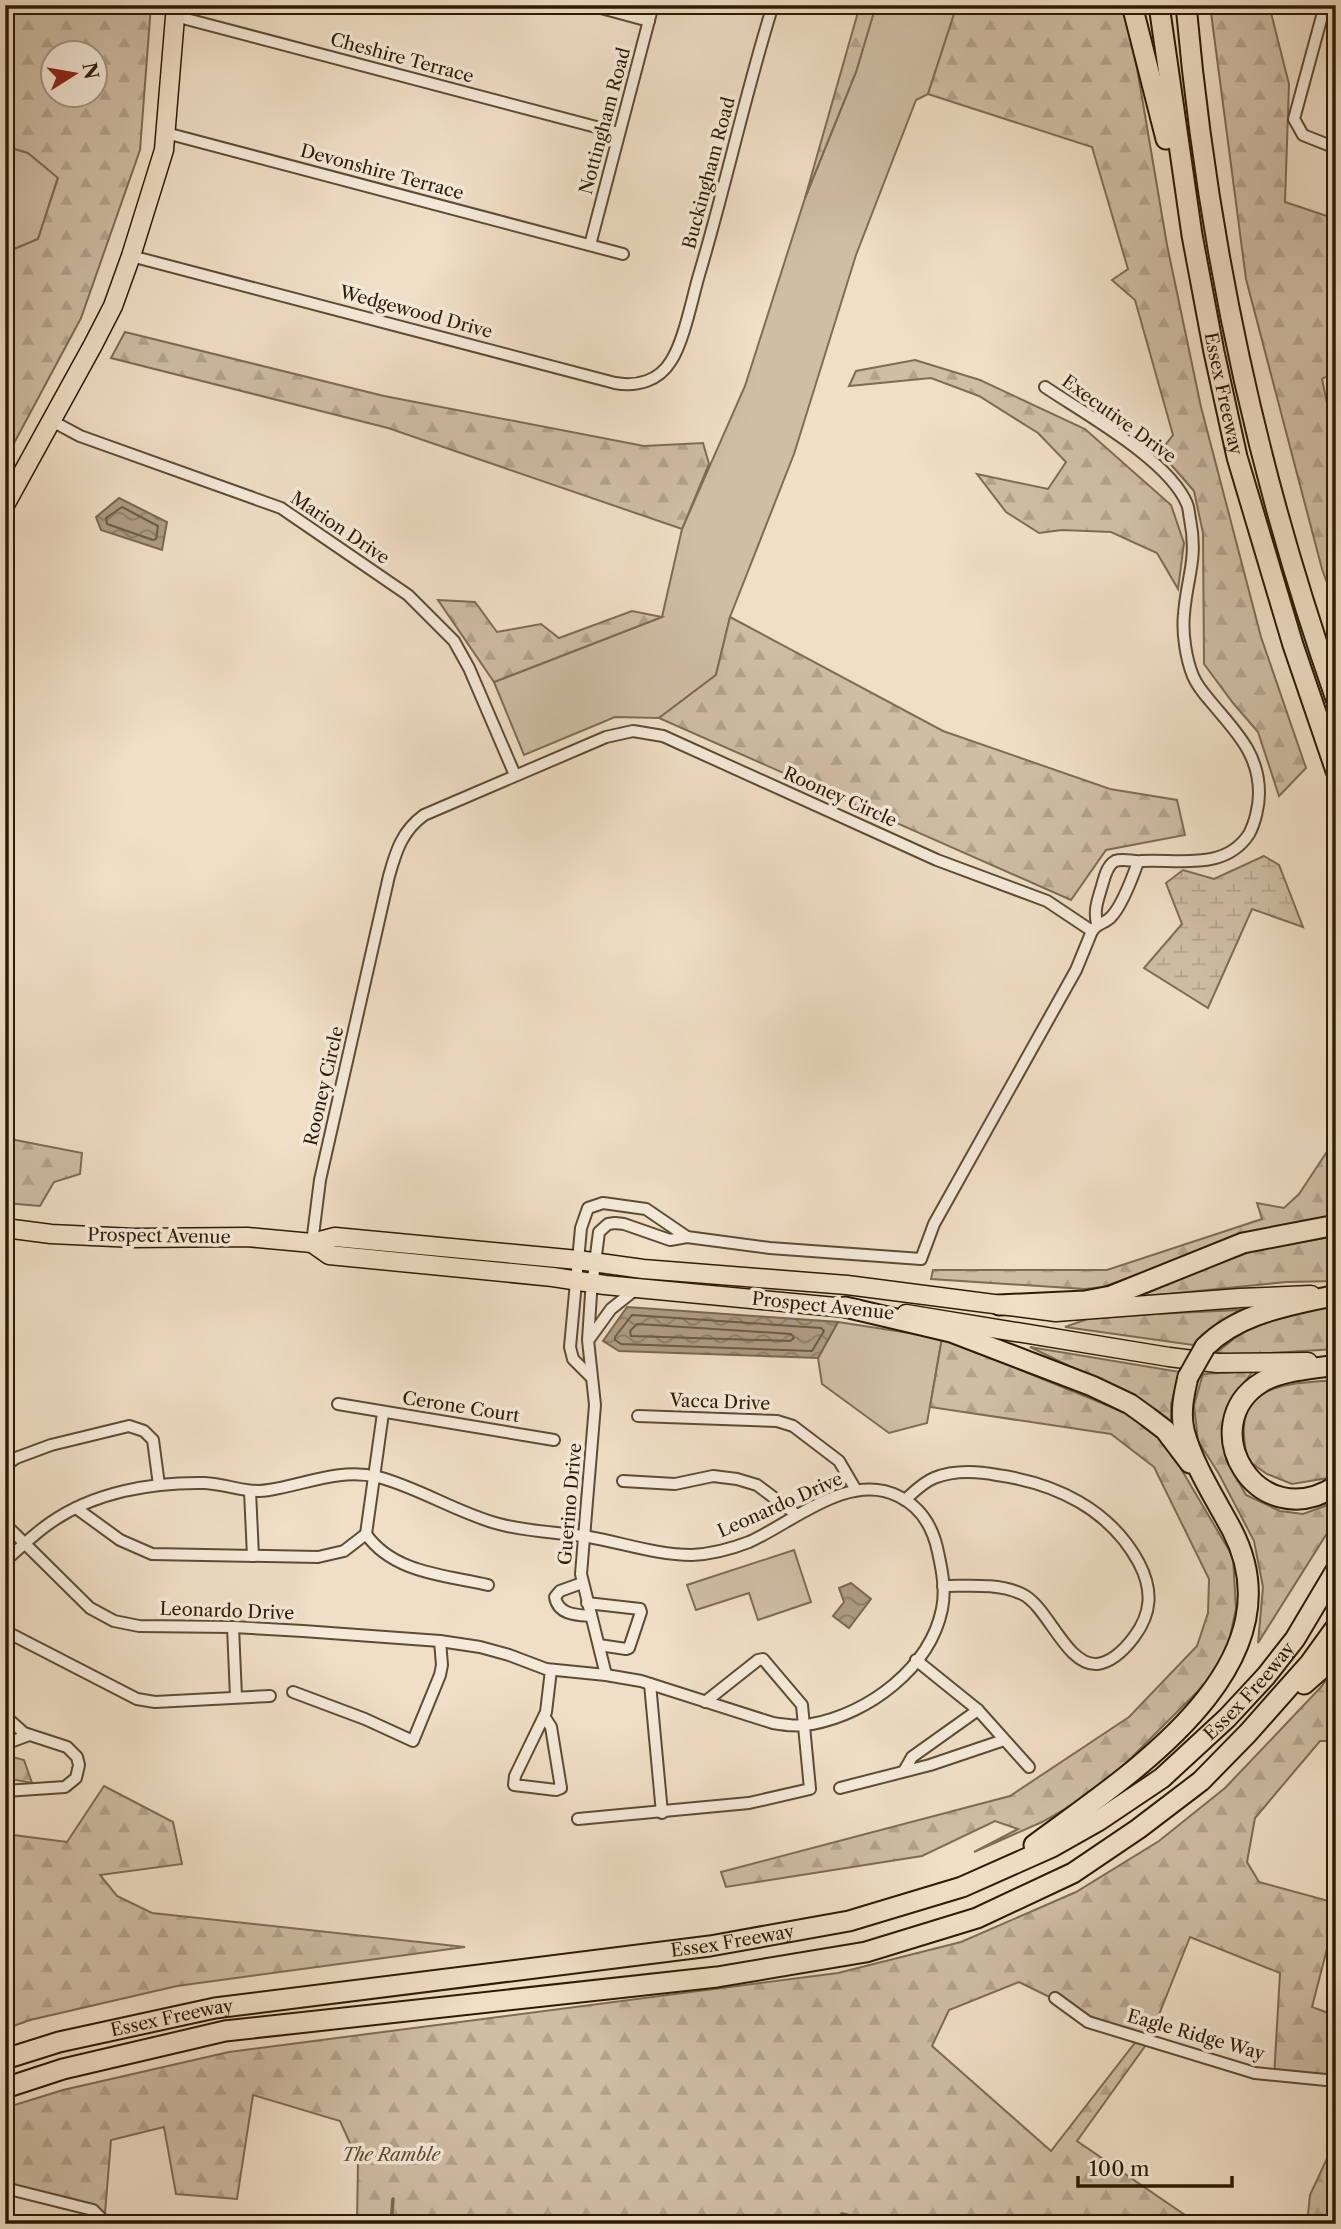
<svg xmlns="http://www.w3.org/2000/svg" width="1341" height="2229" font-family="'Libre Caslon Text',serif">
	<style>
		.green { fill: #cfbea5; stroke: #7e6c54; stroke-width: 2 }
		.forest { fill: url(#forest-firs); stroke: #7e6c54; stroke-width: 2; fill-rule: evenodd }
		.wetland { fill: url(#wetland-marsh); stroke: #7e6c54; stroke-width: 2 }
		.water { fill: url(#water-waves); stroke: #79684f; stroke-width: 2 }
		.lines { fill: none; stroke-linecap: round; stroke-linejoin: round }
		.shore { stroke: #6c5c42; stroke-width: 2 }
		.stream { stroke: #79684f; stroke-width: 3.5 }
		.minor-casing { stroke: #5d4c33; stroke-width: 14 }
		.primary-casing { stroke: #2c1b02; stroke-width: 21 }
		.motorway-casing { stroke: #2c1b02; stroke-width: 23 }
		.minor { stroke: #f5eada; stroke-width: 10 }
		.primary { stroke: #f0dfc6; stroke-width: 18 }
		.motorway { stroke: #f0dfc6; stroke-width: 19 }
		.motorway-bridge-casing { stroke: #2c1b02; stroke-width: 23; stroke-linecap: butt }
		.motorway-bridge { stroke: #f0dfc6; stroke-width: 19 }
		.labels { text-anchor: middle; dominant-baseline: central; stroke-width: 7; stroke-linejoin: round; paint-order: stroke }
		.street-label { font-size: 18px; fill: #2c1b02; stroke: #f5eada }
		.park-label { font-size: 18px; font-style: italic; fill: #5d4c33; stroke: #f5eada }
	</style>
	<defs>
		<pattern id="forest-firs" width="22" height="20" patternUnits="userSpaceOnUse" patternTransform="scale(1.75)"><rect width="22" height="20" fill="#cfbea5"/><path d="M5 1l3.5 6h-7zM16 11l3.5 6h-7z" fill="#b2a38c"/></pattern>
		<pattern id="wetland-marsh" width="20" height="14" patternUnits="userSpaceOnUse" patternTransform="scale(1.75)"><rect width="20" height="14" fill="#cfbea5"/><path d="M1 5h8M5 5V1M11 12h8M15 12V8" fill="none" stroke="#b2a38c"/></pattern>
		<pattern id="water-waves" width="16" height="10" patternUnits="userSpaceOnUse" patternTransform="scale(1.75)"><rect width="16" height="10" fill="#ad9c83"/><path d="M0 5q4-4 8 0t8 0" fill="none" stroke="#8d7e69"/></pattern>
	</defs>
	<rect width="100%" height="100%" fill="#f0dfc6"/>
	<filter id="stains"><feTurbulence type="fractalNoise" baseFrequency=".00286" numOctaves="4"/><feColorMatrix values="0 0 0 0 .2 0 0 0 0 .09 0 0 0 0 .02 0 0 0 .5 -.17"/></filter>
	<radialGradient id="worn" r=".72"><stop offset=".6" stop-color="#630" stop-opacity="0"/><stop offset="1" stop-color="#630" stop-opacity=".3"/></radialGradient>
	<g class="green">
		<path d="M876,5H957L928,94L916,100L856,255L794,454L730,617L716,675L659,718L615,717L524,755L494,682L662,617L682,529L745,386L805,198L856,72Z"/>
		<path d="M5,146L28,153L58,177L38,239L5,253Z"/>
		<path d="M838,1322L942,1338L927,1423L889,1433L822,1384L818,1358Z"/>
		<path d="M794,1550L811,1602L758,1620L749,1593L696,1610L687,1585Z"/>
	</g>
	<g class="forest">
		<path d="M10,5H151L140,150L81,318L5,460V253L38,239L58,178L28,153L5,146V59L14,45ZM52,52H94V94H52Z"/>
		<path d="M860,5H876L856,72L805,198Z"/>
		<path d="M957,5H1121L1125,15L1137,68L1167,245L1201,407L1261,637L1306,768L1279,796L1258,732L1233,703L1204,664L1203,533L1194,491L1160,452L1173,435L1135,300L1112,280L1128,269L1092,147L928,94Z"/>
		<path d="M1210,5H1269L1289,84L1285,202L1336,219V371L1322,379L1336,446V607L1322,569L1246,279Z"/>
		<path d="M125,332L384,396L644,446L703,443L709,464L682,529L388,428L111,358Z"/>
		<path d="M915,360L980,380L1085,429L1171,505L1184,543L1178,589L1157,553L1111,532L1062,530L1039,533L1006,512L977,474L1048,489L1066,462L1038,433L979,396L931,378L849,386L856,371Z"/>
		<path d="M438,600L475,602L497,632L541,624L559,638L632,611L662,617L494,682Z"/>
		<path d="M730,617L943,731L1110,789L1177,800L1185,835L1106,850L1071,900L659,718L716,675Z"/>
		<path d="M5,1138L82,1153L80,1174L54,1182L40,1206L5,1203Z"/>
		<path d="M1336,1138V1218L1228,1242L1103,1287L1085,1289L931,1279L933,1270H1107L1262,1219L1257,1203L1284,1208L1299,1194Z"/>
		<path d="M1336,1236V1281L1286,1282L1138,1297L1233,1254Z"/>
		<path d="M1336,1307V1349L1236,1355L1216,1353L1249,1327L1317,1308Z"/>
		<path d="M1239,1310L1193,1345L1065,1327L1093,1317Z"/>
		<path d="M942,1338L1126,1413L1164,1440L1233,1557L1236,1609L1225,1659L1212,1677L1100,1789L1042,1822L974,1852L1018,1829L995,1821L922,1856L726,1887L721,1872L1010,1796L1129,1717L1197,1646L1208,1613L1209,1579L1154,1467L1111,1434L930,1407Z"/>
		<path d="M1030,1347L1180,1372L1171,1404V1423L1123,1392Z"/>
		<path d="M1253,1371L1231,1400L1225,1429L1226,1460L1246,1495L1280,1511L1303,1514L1336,1502V1519L1258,1643L1263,1587L1254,1541L1219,1474L1198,1441L1194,1405L1203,1374Z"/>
		<path d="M1336,1380V1471L1328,1478L1292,1484L1267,1474L1246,1459C1246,1448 1243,1437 1244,1426C1246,1381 1303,1383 1336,1380Z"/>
		<path d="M1336,1664V1741H1320L1255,1818L1247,1862L1259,1882L1336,1903V1914L1312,2007L1336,2016V2085L1274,2078L1280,1973L1190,1937L1148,2042L1077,2141L1188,2217L1209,2224H885L842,2213L828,2224H357L358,2161L340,2121L253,2095L237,2199L176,2194L164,2127L111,2140L105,2213L5,2190V2108L63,2090L229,2052L838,1973L961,1942L1076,1892L1159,1841L1225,1788L1322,1686ZM1019,1982L1137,2040L1051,2151L932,2046L949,2010Z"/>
		<path d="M5,1755L24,1760L32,1783L5,1778Z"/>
		<path d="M104,1786L173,1822L182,1864L100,1875L117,1896L152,1913L465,1947L177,1986L30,2020L5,2029V1834L67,1842Z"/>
		<path d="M1336,2115V2224H1307L1310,2195L1332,2148Z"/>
	</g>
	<path class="wetland" d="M1264,856L1279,865L1303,927L1252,909L1208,1008L1144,968L1182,924L1166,883L1183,870L1214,879Z"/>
	<g class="water">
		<path d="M119,498L167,522L162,550L101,530L96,517Z"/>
		<path d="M627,1307L838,1322L818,1358L619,1351L603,1341Z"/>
		<path d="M851,1583L871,1599L849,1628L833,1616L844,1602L839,1588Z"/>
	</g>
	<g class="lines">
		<g class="shore">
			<path d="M122,507L158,526L156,539L153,540L107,524L106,518Z"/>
			<path d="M632,1315L821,1328L824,1331L812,1351L621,1344L615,1340V1337Z"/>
			<path d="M637,1324L791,1334L794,1338L790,1341L631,1336L630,1331Z"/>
		</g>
		<path class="stream" d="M391,2224L393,2199"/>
		<defs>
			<g id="minor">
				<path d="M590,5L649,21"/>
				<path d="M1325,5L1294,119L1303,135L1336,148"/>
				<path d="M175,16L619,133"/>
				<path d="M166,133L623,254"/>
				<path d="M590,245L653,5"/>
				<path d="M131,256L615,383C637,387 659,381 671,361C684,341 692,299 699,275C726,185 745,94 773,5"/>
				<path d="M1045,387C1085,414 1169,460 1187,504C1189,508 1189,515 1190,519C1198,560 1187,576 1184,614C1182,633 1186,659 1193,676C1197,686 1205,695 1211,702C1235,731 1259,753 1259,793C1259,806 1255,823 1249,834C1225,871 1179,859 1142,861C1133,862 1124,858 1115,861C1106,866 1104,880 1101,889C1097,902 1094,911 1097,924"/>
				<path d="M52,421L80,436L281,508L408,595L454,641L469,668L515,775"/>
				<path d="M1093,930C1098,923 1106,923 1111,917C1121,907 1133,876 1138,862"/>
				<path d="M312,1243L320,1180L389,876C396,851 402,831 424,815L606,737L633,731L663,736L937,860L1047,901L1092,931L1076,970L934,1224L921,1259L770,1248L687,1237L670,1240L624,1224L615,1223L608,1224L599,1232L591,1294L588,1340L595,1405L581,1574L606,1675"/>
				<path d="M590,1338L611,1309L636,1289"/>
				<path d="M590,1376L573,1359L570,1347L581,1228L588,1208L603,1203L646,1209L687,1237"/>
				<path d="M338,1404L554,1440"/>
				<path d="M383,1413L366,1534C393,1573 445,1575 488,1585"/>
				<path d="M638,1416L777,1421L793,1426L839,1461L856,1490"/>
				<path d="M5,1466L16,1458L51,1445L129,1426L144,1431L153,1440L159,1485"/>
				<path d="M623,1481L675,1484L713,1476L737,1479L757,1485L797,1515"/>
				<path d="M250,1491L253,1556"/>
				<path d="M905,1500C914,1492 922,1483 934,1478C954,1470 976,1471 997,1475C1055,1483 1110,1509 1139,1563C1153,1590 1152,1613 1134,1637C1125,1649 1113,1662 1097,1664C1066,1666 1048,1606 1022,1594C998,1583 969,1586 943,1586"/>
				<path d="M76,1508L120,1540L152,1554L318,1557L344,1551L366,1534"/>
				<path d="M5,1524L90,1608L114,1621L139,1626L233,1627L303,1631L440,1641L480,1647L509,1655L546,1669L606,1675L641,1681L773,1723C786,1725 799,1727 812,1724C868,1714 930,1668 942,1609C946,1590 942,1570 938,1552C933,1527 921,1507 898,1496C849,1471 792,1523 749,1542C731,1549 711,1554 692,1555C657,1555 623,1543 589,1537C559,1532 528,1532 499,1524C457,1513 420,1488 378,1477C339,1468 307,1484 269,1490C247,1494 227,1484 205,1483C152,1482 94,1492 50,1523C34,1534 20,1548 5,1561"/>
				<path d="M582,1583L560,1591L555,1597C558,1615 577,1615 591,1616"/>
				<path d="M587,1603L640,1609L641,1612L629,1648L626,1649L599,1645"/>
				<path d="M233,1627L236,1697"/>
				<path d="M5,1631L137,1699L155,1702L270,1696"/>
				<path d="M916,1660L978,1710L1029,1767"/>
				<path d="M650,1684L662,1813"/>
				<path d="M293,1692L365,1719L413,1741L440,1675L442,1665L440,1641"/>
				<path d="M5,1716L24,1733L67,1747L77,1757L79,1765L76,1778L65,1787L5,1791"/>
				<path d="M544,1716L551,1727L561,1788L556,1790L514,1785L515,1776L546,1712L551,1670"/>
				<path d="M5,1744L29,1735"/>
				<path d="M904,1771L912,1757L978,1710"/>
				<path d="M840,1788L930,1765L1004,1740"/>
				<path d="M578,1819L749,1803L810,1789L802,1705L763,1659L758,1660L705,1702"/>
				<path d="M1055,1998L1088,2022L1255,2073L1336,2081"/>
				<path d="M5,2188L93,2210L107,2224"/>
			</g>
			<g id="primary">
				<path d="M5,505L93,345L113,306L131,256L164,150L176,5"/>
				<path d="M5,1228L51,1234L134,1238L247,1237L312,1243L335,1237L578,1260L643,1269L847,1285L1056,1312L1240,1298L1311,1295"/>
				<path d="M312,1243L329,1255L553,1277L605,1285L857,1309"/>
				<path d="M906,1314L1169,1357L1217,1363L1308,1362"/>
			</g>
			<g id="motorway">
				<path d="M1132,5L1166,139"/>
				<path id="s1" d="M1159,5L1192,235L1214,352L1237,457L1293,645L1336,771"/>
				<path d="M1186,5C1207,242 1257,475 1336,699"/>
				<path d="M999,1305L1085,1301L1111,1296L1243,1243L1336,1225"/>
				<path d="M845,1307L951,1332L1092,1386L1130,1404L1148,1417L1165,1430L1190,1463"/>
				<path d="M1205,1347C1240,1312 1289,1306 1336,1295"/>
				<path d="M1336,1365C1313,1369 1282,1370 1262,1382C1192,1425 1257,1537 1336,1486"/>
				<path d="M1304,1684L1336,1656"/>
				<path d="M1034,1845C1125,1777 1303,1667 1232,1530C1216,1500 1192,1463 1184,1430C1180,1412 1184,1394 1188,1377"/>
				<path id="s2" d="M5,2059L59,2042L215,2008L710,1946L849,1921L962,1887L1052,1847L1098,1821L1162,1778L1227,1718L1266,1676L1295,1639L1336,1570"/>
				<path d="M5,2088L63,2069L225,2031L717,1977L866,1952L977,1918L1073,1873L1138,1829L1201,1781L1248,1733L1310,1663L1336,1627"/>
			</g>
		</defs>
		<use href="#minor" class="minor-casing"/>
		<use href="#primary" class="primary-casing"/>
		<use href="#motorway" class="motorway-casing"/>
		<use href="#minor" class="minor"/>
		<use href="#primary" class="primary"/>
		<use href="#motorway" class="motorway"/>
		<defs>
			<path id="motorway-bridge" d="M1188,1377L1205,1347"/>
		</defs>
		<use href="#motorway-bridge" class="motorway-bridge-casing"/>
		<use href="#motorway-bridge" class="motorway-bridge"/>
	</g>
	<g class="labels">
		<g class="street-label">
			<text transform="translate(402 58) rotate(15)">Cheshire Terrace</text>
			<text transform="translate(605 121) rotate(-75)">Nottingham Road</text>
			<text transform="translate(382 172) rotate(15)">Devonshire Terrace</text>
			<text transform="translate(709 173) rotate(-75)">Buckingham Road</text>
			<text transform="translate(416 312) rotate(15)">Wedgewood Drive</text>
			<text stroke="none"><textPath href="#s1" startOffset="394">Essex Freeway</textPath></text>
			<text transform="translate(1119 419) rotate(36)">Executive Drive</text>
			<text transform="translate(340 528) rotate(34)">Marion Drive</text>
			<text transform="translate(840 797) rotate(24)">Rooney Circle</text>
			<text transform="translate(324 1086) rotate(-77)">Rooney Circle</text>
			<text transform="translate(159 1236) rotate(1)">Prospect Avenue</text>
			<text transform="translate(823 1306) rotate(6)">Prospect Avenue</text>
			<text transform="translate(720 1402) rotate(2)">Vacca Drive</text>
			<text transform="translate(461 1407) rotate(9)">Cerone Court</text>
			<text transform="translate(570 1504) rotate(-85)">Guerino Drive</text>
			<text transform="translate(780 1505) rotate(-24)">Leonardo Drive</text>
			<text transform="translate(227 1611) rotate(2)">Leonardo Drive</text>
			<text stroke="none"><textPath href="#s2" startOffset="1326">Essex Freeway</textPath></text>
			<text stroke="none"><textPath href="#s2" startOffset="738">Essex Freeway</textPath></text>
			<text stroke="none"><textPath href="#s2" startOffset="172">Essex Freeway</textPath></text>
			<text transform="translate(1196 2035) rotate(16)">Eagle Ridge Way</text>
		</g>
		<g class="park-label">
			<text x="391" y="2155">The Ramble</text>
		</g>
	</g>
	<rect width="1341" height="2229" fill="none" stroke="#f0dfc6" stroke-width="28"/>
	<rect x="7" y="7" width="1327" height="2215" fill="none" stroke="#2c1b02" stroke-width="3.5"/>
	<rect x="14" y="14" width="1313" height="2201" fill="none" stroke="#2c1b02" stroke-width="2"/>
	<g transform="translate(74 74) rotate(79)"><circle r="33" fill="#f5eada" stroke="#a59784" stroke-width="2"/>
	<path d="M0-5L12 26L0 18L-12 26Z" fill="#8f2418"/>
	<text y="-10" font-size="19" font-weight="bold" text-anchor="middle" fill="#2c1b02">N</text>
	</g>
	<path d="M1078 2176v10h154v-10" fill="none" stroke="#2c1b02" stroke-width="3.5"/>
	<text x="1089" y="2176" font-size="21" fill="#2c1b02" stroke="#f5eada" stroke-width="5" paint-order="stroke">100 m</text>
	<rect width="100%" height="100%" filter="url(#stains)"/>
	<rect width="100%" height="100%" fill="url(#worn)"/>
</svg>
